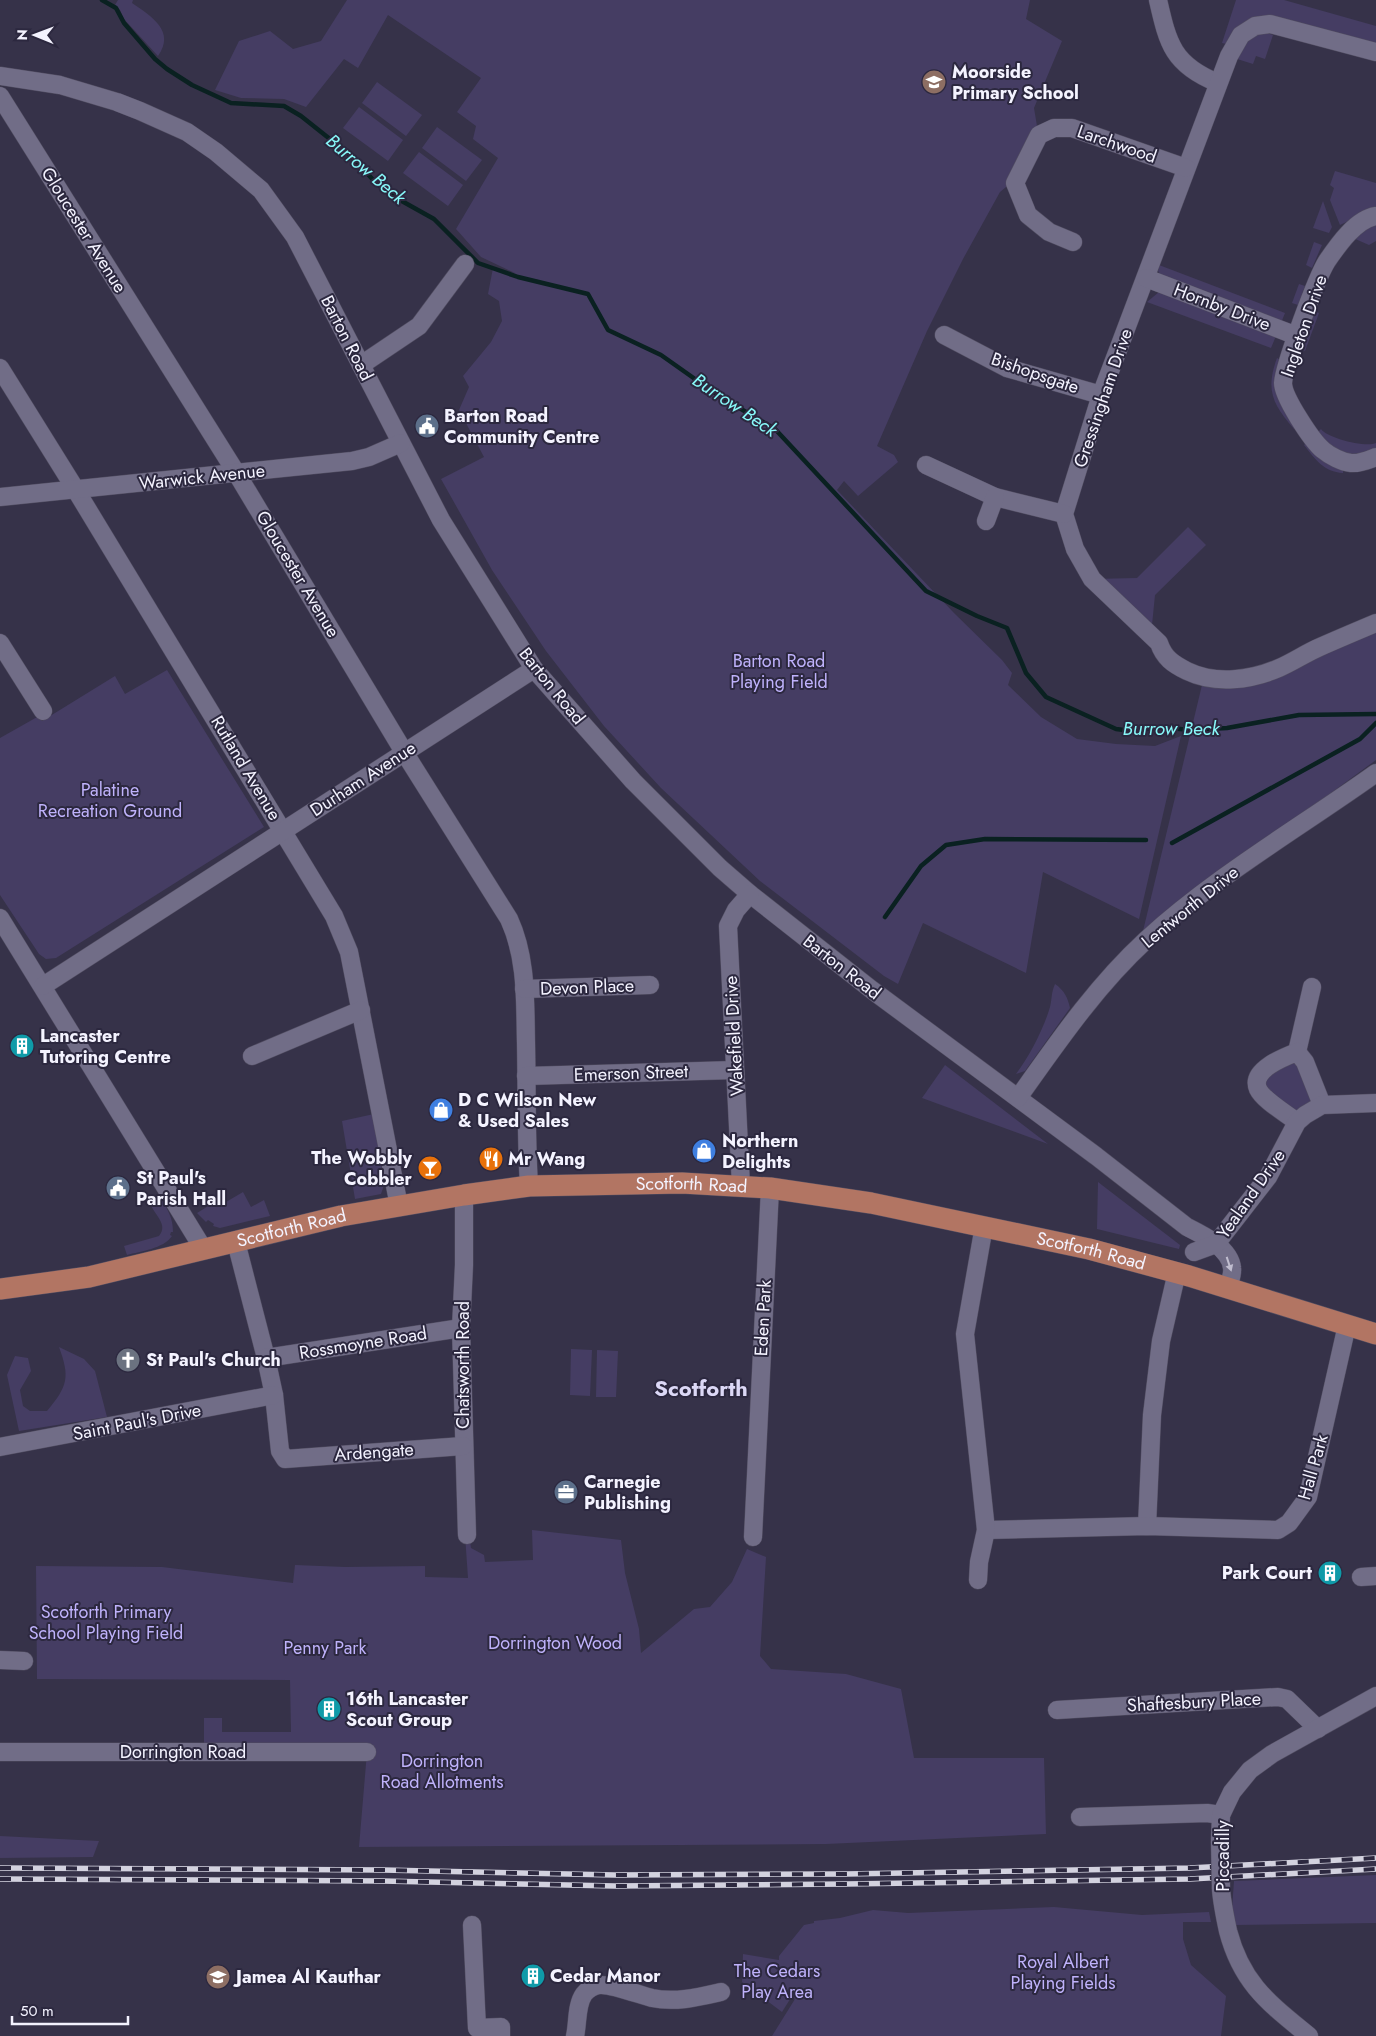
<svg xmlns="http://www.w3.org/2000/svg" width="1376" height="2036" font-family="Jost,sans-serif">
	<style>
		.green { fill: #453d63 }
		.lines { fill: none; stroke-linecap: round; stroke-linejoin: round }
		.stream { stroke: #0a2121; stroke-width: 4.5 }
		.minor-casing { stroke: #514d61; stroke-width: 19 }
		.major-casing { stroke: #514d61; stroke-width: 22 }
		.minor { stroke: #716d87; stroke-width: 18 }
		.major { stroke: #b27563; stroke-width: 21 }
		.rail-casing { stroke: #d3d2df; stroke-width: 5.5 }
		.rail { stroke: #2c283f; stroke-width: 4; stroke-dasharray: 11; stroke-linecap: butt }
		.minor-bridge-casing { stroke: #514d61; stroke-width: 19; stroke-linecap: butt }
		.minor-bridge { stroke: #716d87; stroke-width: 18 }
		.oneway { fill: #c0bdcf }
		.labels { text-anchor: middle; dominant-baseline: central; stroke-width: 4; stroke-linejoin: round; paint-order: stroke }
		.poi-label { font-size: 18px; font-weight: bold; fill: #f4f3ff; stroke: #2c283f; text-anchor: start }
		.street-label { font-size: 18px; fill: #f4f3ff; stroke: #2c283f }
		.park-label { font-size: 18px; fill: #bfb2fb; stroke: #2c283f }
		.water-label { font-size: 19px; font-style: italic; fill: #88f8f9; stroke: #2c283f }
		.district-label { font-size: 22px; font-weight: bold; fill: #dcd8f6; stroke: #2c283f }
	</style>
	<rect width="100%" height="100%" fill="#363249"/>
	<g class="green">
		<path d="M118,0H133L132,3C151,16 176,31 158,56L124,19L120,10L115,5Z"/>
		<path d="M347,0H1030L1026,19L1062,41L1034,108L1039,138L1017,178L1000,192L963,259L927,331L877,446L894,455L898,462L858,496L844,481L837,490L954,613L1002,660L1012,673L1008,685L1041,717L1077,739L1116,744L1155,746L1181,736L1139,919L1043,872L1026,973L923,923L898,984L884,976L760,881L661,788L604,726L546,651L492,570L441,479L484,457L459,410L469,387L463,376L491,342L502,321L499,301L488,294L493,268L515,273L481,257L456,229L498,158L473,139L476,126L457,112L481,78L388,15L358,68L344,59L306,107L284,99L241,98L215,90L239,41L270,31L293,49L321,41Z"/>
		<path d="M1236,0H1284L1376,26V44L1242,26L1231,34L1226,44L1222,43Z"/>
		<path d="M1264,32L1273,35L1265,59L1256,56L1253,64L1234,58L1254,33Z"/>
		<path d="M377,82L422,115L406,136L362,103Z"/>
		<path d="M359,107L403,140L388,161L343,128Z"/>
		<path d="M437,127L482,160L466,181L422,148Z"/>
		<path d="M419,152L463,185L448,206L403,173Z"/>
		<path d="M1335,171L1376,183V208L1340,225L1330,200L1334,188L1330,185Z"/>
		<path d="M1323,201L1332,227L1329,233L1313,228Z"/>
		<path d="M1376,222V241L1369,245L1353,238Z"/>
		<path d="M1314,242L1322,245L1312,268L1306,265Z"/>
		<path d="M1159,265L1285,313L1281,323L1161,276L1158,271Z"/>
		<path d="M1299,284L1305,286L1298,305L1292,303Z"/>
		<path d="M1159,292L1276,336L1271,348L1147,302Z"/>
		<path d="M1314,311L1319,313L1305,351L1300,349Z"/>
		<path d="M1277,358L1282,361L1295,428L1294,429C1273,404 1265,391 1277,358Z"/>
		<path d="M1321,429C1327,438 1366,448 1376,443V451L1352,457L1330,449L1317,433Z"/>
		<path d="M1308,441L1343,469V473C1324,472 1315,459 1304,445Z"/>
		<path d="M1188,527L1206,545L1155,595L1151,635L1092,579L1137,578Z"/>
		<path d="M1376,631V760L1143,931L1202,685Z"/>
		<path d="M167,670L264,827L56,958L46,959L39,954L0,895V738L39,716L42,721L115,676L125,694Z"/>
		<path d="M1055,984C1064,990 1068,998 1070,1008L1025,1071L1016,1074C1029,1057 1044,1028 1050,1007C1052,999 1051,993 1055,984Z"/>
		<path d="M1296,1060L1313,1099L1308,1107L1294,1112L1265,1086L1268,1074Z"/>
		<path d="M945,1065L1048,1144L922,1098Z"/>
		<path d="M374,1114L384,1185L381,1194L355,1199L342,1121Z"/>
		<path d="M1098,1182L1180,1245L1179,1249L1097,1229Z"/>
		<path d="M243,1192L251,1207L264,1200L270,1216L220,1228L213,1226L214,1224L208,1220L206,1222L197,1213L223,1197L226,1202Z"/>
		<path d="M161,1199C168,1210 173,1218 173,1232H171L170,1235L172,1236C163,1249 141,1251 127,1255L124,1246L159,1236C169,1224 154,1215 150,1203Z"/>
		<path d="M59,1347L84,1359L95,1371L107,1417L19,1431L7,1375L15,1356L28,1358L31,1371L20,1390L23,1406L30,1411H47C68,1386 70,1377 59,1347Z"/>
		<path d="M571,1349L592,1350L590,1396L570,1395Z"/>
		<path d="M597,1350L618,1351L616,1397H596Z"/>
		<path d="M532,1530L621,1540L625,1573L639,1629L641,1653L694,1609L710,1607L732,1582L747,1549L766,1557L760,1656L771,1669L846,1674L901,1689L914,1758H1044L1046,1834L826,1844L359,1847L367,1752H204V1718H222V1732H291L290,1680L37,1679L36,1566L162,1567L293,1583L295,1565L345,1567L425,1566V1577L468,1578L465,1535H469L471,1548L484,1555L485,1562L533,1560Z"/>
		<path d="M0,1836L99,1841L93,1857L0,1858Z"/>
		<path d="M1376,1875V1923L1234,1925L1232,1909L1234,1881Z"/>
		<path d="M1054,1907L1142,1915L1209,1912L1211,1922H1183V1939L1191,1965L1226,1996L1221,2036H772L795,1999L792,1996L782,2012L742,1982L743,1954L779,1960V1956L804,1925L814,1923V1921L840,1918L873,1910L908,1913Z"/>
	</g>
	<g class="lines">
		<g class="stream">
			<path d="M102,0L116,8L124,23L155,59L167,69L192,85L231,103L284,106L301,116L350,155L377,184L391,195L434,219L478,263L518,277L588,294L608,330L661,355L719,396L775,429L926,591L977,616L1007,628L1026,673L1046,697L1116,729L1132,731L1160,727L1190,730L1227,728L1299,715L1376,714"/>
			<path d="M1172,843L1360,739L1376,723"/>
			<path d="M885,917L921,866L946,845L985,839L1146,840"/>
		</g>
		<defs>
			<g id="minor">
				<path d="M1158,0C1168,44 1173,65 1218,83"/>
				<path d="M1376,52L1270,24L1255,26L1241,35L1229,56L1101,395L1064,514L1075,549L1092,579L1159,643C1164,658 1173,664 1187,671C1216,685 1251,680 1279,668C1293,662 1306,653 1320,647C1338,639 1357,631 1376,623"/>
				<path d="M0,76L60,85L117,102L140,111L187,132L216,152L261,190L295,237L441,520L534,669L633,781L720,868L750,894L872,990L1096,1156L1187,1227C1203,1235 1230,1248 1232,1268C1233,1274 1230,1281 1228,1288"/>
				<path d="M0,96L237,474L404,752L509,919C527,958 525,1001 526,1043C527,1091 526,1138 529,1186"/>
				<path d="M1376,216C1356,219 1338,245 1327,261C1317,277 1284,365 1283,383C1283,397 1312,441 1323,450C1330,456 1342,462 1351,463C1359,464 1368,460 1376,457"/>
				<path d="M1073,242L1049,232L1028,215L1015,183L1039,135L1054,128H1072L1186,168"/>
				<path d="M1146,278L1297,336"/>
				<path d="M944,335L1007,368L1101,395"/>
				<path d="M361,365L419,326L465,264"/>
				<path d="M0,368L71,482L334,916L349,952L399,1206"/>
				<path d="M926,465L995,497L1064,514"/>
				<path d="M0,497L352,461L369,457L401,443"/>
				<path d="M986,521L995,497"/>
				<path d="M0,643L43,711"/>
				<path d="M0,918L204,1250"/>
				<path d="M43,986L534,669"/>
				<path d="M524,989L650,985"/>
				<path d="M1297,1052L1312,987"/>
				<path d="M252,1056L361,1010"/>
				<path d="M526,1076L735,1070"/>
				<path d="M1018,1098C1057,1043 1096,986 1146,940C1216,876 1299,828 1376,773"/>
				<path d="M1297,1122C1287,1114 1263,1100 1258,1089C1250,1070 1284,1057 1297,1052L1305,1062L1322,1105"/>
				<path d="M741,1186L728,926L736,910L750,894"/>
				<path d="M464,1195V1265L461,1328L467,1535"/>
				<path d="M236,1242L266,1358L274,1395L280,1451L285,1459L463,1446"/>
				<path d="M1194,1252L1216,1244L1219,1240L1268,1177L1297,1122L1305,1115L1322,1105L1376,1103"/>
				<path d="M266,1358L461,1328"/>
				<path d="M0,1447L274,1395"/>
				<path d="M1147,1526L1152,1415L1161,1341L1177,1272"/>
				<path d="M986,1530L1147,1526L1278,1530L1289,1523L1308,1497L1347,1325"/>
				<path d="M753,1537L770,1188"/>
				<path d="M1361,1577L1376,1576"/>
				<path d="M978,1580L979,1562L986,1530L965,1334L984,1226"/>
				<path d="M0,1660L24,1661"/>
				<path d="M1057,1710L1278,1697L1287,1699L1318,1729"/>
				<path d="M0,1752H367"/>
				<path d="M1080,1817L1207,1813L1221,1815"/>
				<path d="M1220,1841L1221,1815L1232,1792L1250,1770L1272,1754L1376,1696"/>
				<path d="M1221,1889C1222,1903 1225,1917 1228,1931C1242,1984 1269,2003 1309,2036"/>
				<path d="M472,1925L477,2028L501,2027V2036"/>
				<path d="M575,2036C578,2024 576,2005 584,1994C587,1990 594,1985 600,1985C611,1984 640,1995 652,1998C675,2003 699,1997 721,1992"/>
			</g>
			<g id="major">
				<path id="s1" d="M0,1289L89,1277L341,1216L464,1195L529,1186L682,1183L770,1188L871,1203L1089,1249L1189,1276L1376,1334"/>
			</g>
		</defs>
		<use href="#minor" class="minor-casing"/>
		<use href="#major" class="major-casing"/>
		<use href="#minor" class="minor"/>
		<use href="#major" class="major"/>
		<defs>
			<g id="rail">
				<path d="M0,1868L383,1870L615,1875L846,1874L1190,1868L1376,1858"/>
				<path d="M0,1879L382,1881L615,1886L846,1884L1190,1879L1376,1869"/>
			</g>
		</defs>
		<use href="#rail" class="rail-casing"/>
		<use href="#rail" class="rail"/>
		<defs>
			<path id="minor-bridge" d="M1220,1841L1221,1889"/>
		</defs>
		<use href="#minor-bridge" class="minor-bridge-casing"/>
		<use href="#minor-bridge" class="minor-bridge"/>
	</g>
	<defs><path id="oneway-solid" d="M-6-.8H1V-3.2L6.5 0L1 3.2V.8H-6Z" transform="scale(1.25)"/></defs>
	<use class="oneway" href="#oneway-solid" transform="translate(1229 1264) rotate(72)"/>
	<defs>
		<symbol id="school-disc" viewBox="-11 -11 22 22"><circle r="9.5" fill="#8d6e63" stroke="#2c283f"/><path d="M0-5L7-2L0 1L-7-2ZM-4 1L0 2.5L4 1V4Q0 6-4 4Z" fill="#fff"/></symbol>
		<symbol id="civic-disc" viewBox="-11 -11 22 22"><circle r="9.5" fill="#5c6f8a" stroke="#2c283f"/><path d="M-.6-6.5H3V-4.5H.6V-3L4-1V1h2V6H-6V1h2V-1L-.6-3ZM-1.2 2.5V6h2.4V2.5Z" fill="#fff"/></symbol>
		<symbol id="building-disc" viewBox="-11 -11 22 22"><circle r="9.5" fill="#0f9aa8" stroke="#2c283f"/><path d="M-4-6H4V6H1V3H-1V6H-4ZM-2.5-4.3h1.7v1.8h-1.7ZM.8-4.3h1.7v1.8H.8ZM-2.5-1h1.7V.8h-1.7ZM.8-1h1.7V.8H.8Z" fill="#fff"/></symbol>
		<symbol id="shop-disc" viewBox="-11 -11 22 22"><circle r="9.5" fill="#3f7fe0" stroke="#2c283f"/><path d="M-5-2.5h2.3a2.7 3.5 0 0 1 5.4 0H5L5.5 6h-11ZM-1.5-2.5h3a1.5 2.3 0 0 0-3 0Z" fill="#fff"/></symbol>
		<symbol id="restaurant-disc" viewBox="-11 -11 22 22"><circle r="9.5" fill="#e8710a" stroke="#2c283f"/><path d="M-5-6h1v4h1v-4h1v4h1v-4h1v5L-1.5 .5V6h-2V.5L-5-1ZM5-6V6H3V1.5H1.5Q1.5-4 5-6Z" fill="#fff"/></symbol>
		<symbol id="bar-disc" viewBox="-11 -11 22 22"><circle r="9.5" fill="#e8710a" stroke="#2c283f"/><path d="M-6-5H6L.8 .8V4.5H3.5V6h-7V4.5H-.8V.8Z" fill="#fff"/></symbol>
		<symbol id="church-disc" viewBox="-11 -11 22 22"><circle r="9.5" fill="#6b7280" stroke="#2c283f"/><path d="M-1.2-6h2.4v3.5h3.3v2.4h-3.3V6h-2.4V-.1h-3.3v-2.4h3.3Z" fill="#fff"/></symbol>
		<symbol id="office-disc" viewBox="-11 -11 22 22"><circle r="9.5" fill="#5c6f8a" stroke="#2c283f"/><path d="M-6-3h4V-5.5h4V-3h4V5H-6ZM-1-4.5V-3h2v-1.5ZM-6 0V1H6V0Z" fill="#fff"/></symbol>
	</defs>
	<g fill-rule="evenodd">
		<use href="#school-disc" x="920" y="68" width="28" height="28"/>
		<use href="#civic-disc" x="413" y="412" width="28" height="28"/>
		<use href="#building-disc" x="8" y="1032" width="28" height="28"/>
		<use href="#shop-disc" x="427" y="1096" width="28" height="28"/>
		<use href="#shop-disc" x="690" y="1137" width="28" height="28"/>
		<use href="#restaurant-disc" x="477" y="1145" width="28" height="28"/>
		<use href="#bar-disc" x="416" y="1154" width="28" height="28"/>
		<use href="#civic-disc" x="104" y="1174" width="28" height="28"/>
		<use href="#church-disc" x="114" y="1346" width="28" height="28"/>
		<use href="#office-disc" x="552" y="1478" width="28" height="28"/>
		<use href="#building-disc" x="1316" y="1559" width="28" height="28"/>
		<use href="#building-disc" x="315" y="1695" width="28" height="28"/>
		<use href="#building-disc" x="519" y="1962" width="28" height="28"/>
		<use href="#school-disc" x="204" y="1963" width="28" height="28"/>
	</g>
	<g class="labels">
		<g class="poi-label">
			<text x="952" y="72">Moorside<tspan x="952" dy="21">Primary School</tspan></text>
			<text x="444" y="416">Barton Road<tspan x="444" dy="21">Community Centre</tspan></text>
			<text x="40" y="1036">Lancaster<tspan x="40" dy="21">Tutoring Centre</tspan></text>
			<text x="458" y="1100">D C Wilson New<tspan x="458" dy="21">&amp; Used Sales</tspan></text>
			<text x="722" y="1141">Northern<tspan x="722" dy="21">Delights</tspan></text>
			<text x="412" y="1158" text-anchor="end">The Wobbly<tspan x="412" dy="21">Cobbler</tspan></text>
			<text x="508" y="1159">Mr Wang</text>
			<text x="136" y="1178">St Paul's<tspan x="136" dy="21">Parish Hall</tspan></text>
			<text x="146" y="1360">St Paul's Church</text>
			<text x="584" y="1482">Carnegie<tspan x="584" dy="21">Publishing</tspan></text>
			<text x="1312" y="1573" text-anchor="end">Park Court</text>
			<text x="346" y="1699">16th Lancaster<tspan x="346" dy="21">Scout Group</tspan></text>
			<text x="550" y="1976">Cedar Manor</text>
			<text x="236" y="1977">Jamea Al Kauthar</text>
		</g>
		<g class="street-label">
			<text transform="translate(1117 144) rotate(19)">Larchwood</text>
			<text transform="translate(84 230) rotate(58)">Gloucester Avenue</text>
			<text transform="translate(1222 307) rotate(21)">Hornby Drive</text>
			<text transform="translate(1304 326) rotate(-71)">Ingleton Drive</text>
			<text transform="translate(347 338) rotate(63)">Barton Road</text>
			<text transform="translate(1035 373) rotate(19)">Bishopsgate</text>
			<text transform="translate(1103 398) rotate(-71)">Gressingham Drive</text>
			<text transform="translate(202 477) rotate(-6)">Warwick Avenue</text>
			<text transform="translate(298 574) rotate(59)">Gloucester Avenue</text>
			<text transform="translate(552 686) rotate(51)">Barton Road</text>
			<text transform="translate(246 768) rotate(59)">Rutland Avenue</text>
			<text transform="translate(363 779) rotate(-33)">Durham Avenue</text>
			<text transform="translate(1190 907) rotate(-39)">Lentworth Drive</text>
			<text transform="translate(842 967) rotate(38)">Barton Road</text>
			<text transform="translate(587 987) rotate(-2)">Devon Place</text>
			<text transform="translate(734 1036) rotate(-93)">Wakefield Drive</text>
			<text transform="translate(631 1073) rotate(-2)">Emerson Street</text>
			<text stroke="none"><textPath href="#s1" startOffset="702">Scotforth Road</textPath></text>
			<text transform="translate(1251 1194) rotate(-55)">Yealand Drive</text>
			<text stroke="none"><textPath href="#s1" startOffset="298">Scotforth Road</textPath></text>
			<text stroke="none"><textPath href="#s1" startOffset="1108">Scotforth Road</textPath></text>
			<text transform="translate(763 1318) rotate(-87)">Eden Park</text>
			<text transform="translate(363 1343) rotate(-9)">Rossmoyne Road</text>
			<text transform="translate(463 1365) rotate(-90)">Chatsworth Road</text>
			<text transform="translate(137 1422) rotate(-11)">Saint Paul's Drive</text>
			<text transform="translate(374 1452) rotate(-4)">Ardengate</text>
			<text transform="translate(1313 1467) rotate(-74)">Hall Park</text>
			<text transform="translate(1194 1702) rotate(-3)">Shaftesbury Place</text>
			<text x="183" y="1752">Dorrington Road</text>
			<text transform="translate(1223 1856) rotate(-90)">Piccadilly</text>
		</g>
		<g class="park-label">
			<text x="779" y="661">Barton Road<tspan x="779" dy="21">Playing Field</tspan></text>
			<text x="110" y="790">Palatine<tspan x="110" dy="21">Recreation Ground</tspan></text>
			<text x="106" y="1612">Scotforth Primary<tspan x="106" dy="21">School Playing Field</tspan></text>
			<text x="555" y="1643">Dorrington Wood</text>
			<text x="325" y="1648">Penny Park</text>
			<text x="442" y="1761">Dorrington<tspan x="442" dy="21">Road Allotments</tspan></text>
			<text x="1063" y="1962">Royal Albert<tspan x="1063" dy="21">Playing Fields</tspan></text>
			<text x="777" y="1971">The Cedars<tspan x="777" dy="21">Play Area</tspan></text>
		</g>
		<g class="water-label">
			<text transform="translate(366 169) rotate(40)">Burrow Beck</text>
			<text transform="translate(735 405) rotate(34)">Burrow Beck</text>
			<text x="1171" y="728">Burrow Beck</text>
		</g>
		<g class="district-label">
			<text x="701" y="1388">Scotforth</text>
		</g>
	</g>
	<g transform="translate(35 35) rotate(271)" stroke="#2c283f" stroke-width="4" paint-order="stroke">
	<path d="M0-4L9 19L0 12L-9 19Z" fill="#f4f3ff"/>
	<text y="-8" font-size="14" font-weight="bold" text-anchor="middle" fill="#f4f3ff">N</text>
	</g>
	<path d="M12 2016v8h116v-8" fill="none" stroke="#f4f3ff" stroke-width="2.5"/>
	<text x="20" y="2016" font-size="15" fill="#f4f3ff" stroke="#2c283f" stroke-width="4" paint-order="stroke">50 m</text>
</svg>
